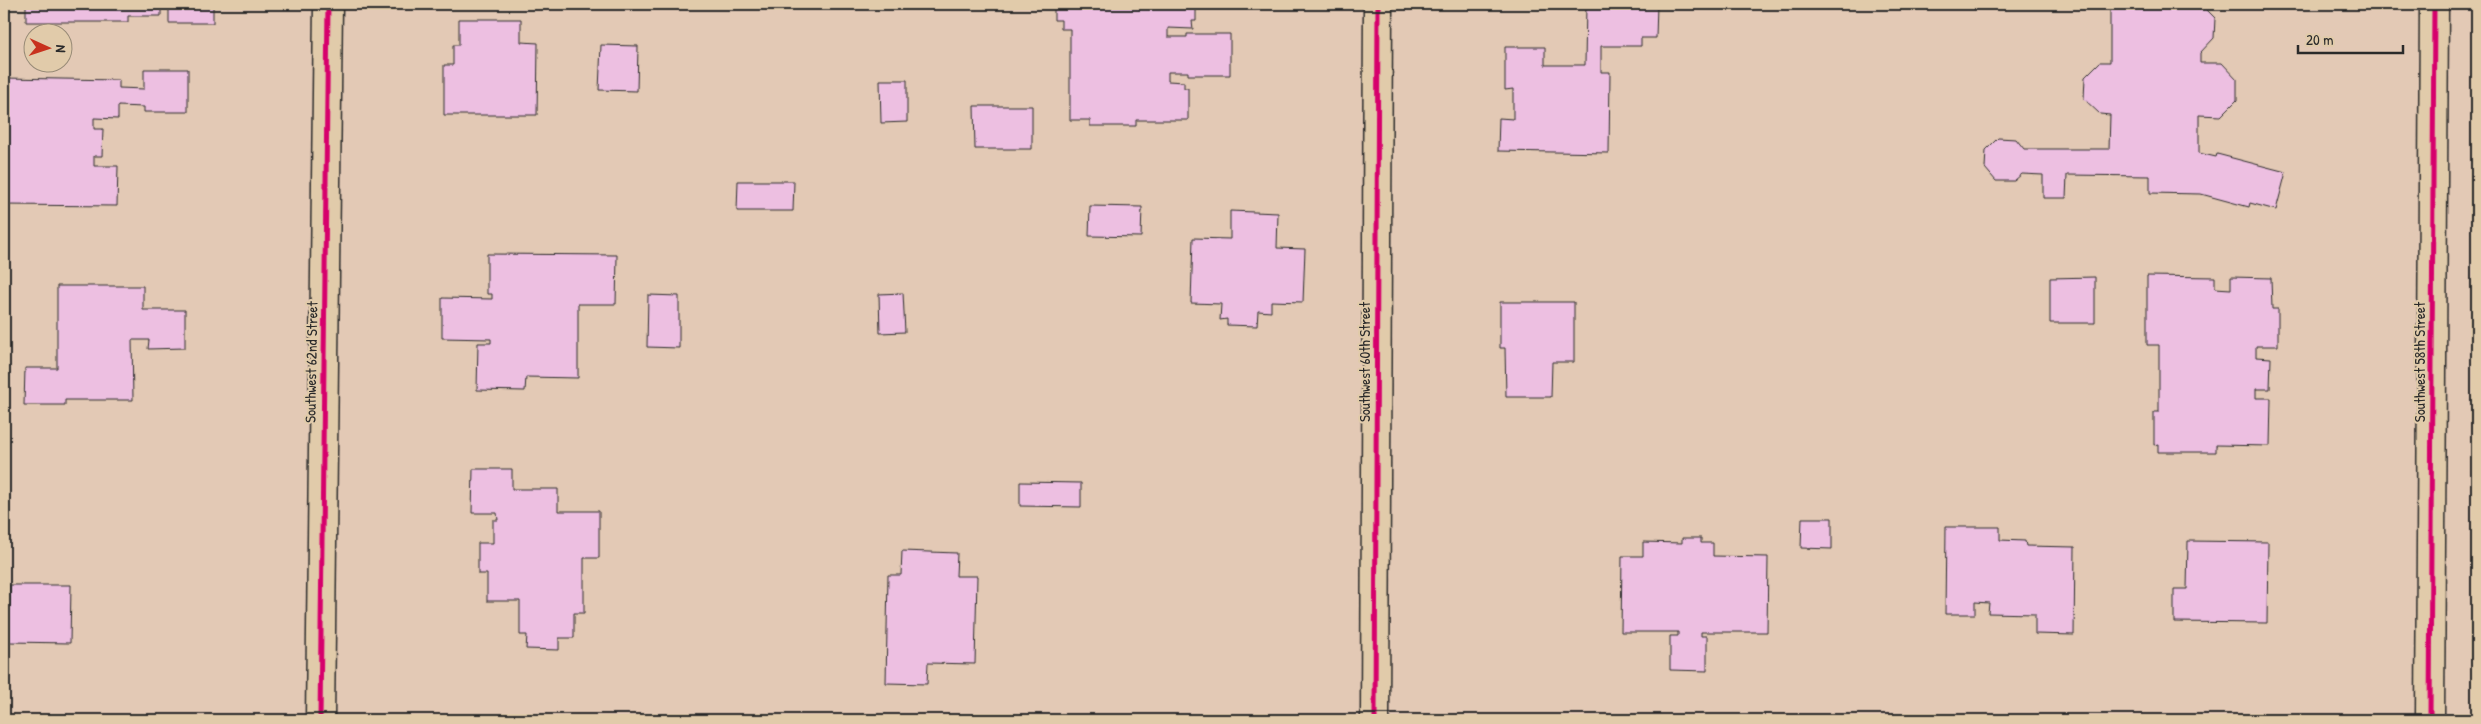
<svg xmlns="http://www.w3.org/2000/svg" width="2481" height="724" font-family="'Patrick Hand',sans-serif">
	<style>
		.building { fill: #edbfe1; stroke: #2b2b2b }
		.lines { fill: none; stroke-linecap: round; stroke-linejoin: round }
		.minor-casing { stroke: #2b2b2b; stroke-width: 31 }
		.minor { stroke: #e1cbaa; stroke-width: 28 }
		.cycleway-casing { stroke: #e1cbaa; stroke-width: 8 }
		.cycleway { stroke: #d6006c; stroke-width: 5 }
		.labels { text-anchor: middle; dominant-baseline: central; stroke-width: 4; stroke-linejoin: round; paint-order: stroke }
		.street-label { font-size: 15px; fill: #2b2b2b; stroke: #e1cbaa }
	</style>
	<rect width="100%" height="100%" fill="#e3c9b5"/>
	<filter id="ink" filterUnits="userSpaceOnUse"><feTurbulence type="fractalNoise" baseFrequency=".02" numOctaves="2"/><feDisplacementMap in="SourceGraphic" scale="10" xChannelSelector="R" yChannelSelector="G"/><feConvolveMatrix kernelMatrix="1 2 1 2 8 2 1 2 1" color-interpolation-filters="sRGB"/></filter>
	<g filter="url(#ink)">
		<g class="building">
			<path d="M26,4H161V16H128V22H26Z"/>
			<rect x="169" y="4" width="44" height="19"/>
			<path d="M1054,4H1196V21H1192L1193,29L1168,28V37H1187V34H1230V75H1188V72H1168V81L1184,82V88H1188V120H1136V126H1090V120H1070V29H1061V20H1054Z"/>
			<path d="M1586,4H1657L1656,38H1641V46H1601V72H1610L1609,153L1498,151L1499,118L1513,119V89L1505,90V47H1545V65H1585Z"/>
			<path d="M2110,4H2201L2215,18L2214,38L2200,53V63H2222L2237,79V100L2221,116L2199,115V153L2216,157L2217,154L2286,172L2276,210L2250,203L2249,207L2201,194L2150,193V176L2067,175L2066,198H2043V175L2022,174L2014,181H1996L1985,168L1986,150L1998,138L2016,139L2024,149H2109L2110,115L2100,114L2084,99L2085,77L2100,62H2110Z"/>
			<path d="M459,19H521V42L538,43L537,115H444V65H453V45H459Z"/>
			<path d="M601,45L638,46L637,91L599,90Z"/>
			<path d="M144,69H188V112H144V107L118,106V119L94,118V129H103L102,156H94V166H118L117,206L4,205V157H6L7,126H4V78L119,80V88L144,89Z"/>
			<path d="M880,80H907V122L881,123Z"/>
			<path d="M974,106H1032V149H975Z"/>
			<path d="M738,181H794L793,211H737Z"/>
			<path d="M1090,206L1142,207L1141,237L1089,236Z"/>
			<path d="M1230,211L1278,213L1277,248L1305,249L1303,302L1271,301V312L1258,311L1257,326L1227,325V319L1220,320L1221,304L1191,303L1193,238L1230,239Z"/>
			<path d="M487,254L617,255L616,304H578V378L526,377L525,391L477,390L478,343H491V339L442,338V298L492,299V294H487Z"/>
			<path d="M2147,276L2215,277V288L2231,289V277L2271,278L2272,309H2278V346H2256V357L2271,358L2270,389H2256V398H2271L2270,446L2216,445V452H2158V444L2154,445V412H2159V345H2147Z"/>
			<path d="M2095,277V323H2050V278Z"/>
			<path d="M57,286H143V310H185V348L148,349L149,340H132L133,400H65V405H24L25,368H57Z"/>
			<path d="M903,293L905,332L880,333L879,294Z"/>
			<path d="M648,295L679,296V348L647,347Z"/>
			<path d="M1500,302H1574V362H1552L1551,397H1506L1505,348H1500Z"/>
			<path d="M473,469H512V489H558V511H599V558H584V613H574V638H559V650L526,649L527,635H520V601H487V574H478V543H493V520H498L497,513H472Z"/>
			<path d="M1020,482L1081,483V507L1020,506Z"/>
			<path d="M1802,518H1832V549L1801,548Z"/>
			<path d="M1946,527H2000V540L2025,541L2026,546L2075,547L2074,635L2035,634V614L1988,613L1989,603L1975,602V614H1945Z"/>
			<path d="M1682,538H1701V543H1713V556L1768,557L1767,632H1701V636H1707V671L1670,670V636H1678V632H1621L1622,556H1643V542L1682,543Z"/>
			<path d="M2188,541L2268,542L2267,623L2174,622V589H2187Z"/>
			<path d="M902,551L957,553L956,576H977L975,664L928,663L927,684L886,683L888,575H901Z"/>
			<path d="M10,585H71L70,643L9,642Z"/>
		</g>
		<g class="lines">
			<defs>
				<g id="minor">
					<path d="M320,720L328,4"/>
					<path d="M1375,720L1378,4"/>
					<path d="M2430,720L2434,4"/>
				</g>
			</defs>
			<use href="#minor" class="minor-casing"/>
			<use href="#minor" class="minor"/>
			<defs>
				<g id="cycleway">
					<path d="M320,720L328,4"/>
					<path d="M1375,720L1378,4"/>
					<path d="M2430,720L2434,4"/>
				</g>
			</defs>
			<use href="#cycleway" class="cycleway-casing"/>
			<use href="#cycleway" class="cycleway"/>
		</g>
	</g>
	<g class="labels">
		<g class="street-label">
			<text transform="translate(311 362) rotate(-89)">Southwest 62nd Street</text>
			<text transform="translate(1364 362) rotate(-90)">Southwest 60th Street</text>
			<text transform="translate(2419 362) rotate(-90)">Southwest 58th Street</text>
		</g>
	</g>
	<rect width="2481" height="724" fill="none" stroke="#e1cbaa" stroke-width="20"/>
	<rect x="10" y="10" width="2461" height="704" fill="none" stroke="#2b2b2b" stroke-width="2" filter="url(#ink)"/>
	<g transform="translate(48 48) rotate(93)"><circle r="24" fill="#e1cbaa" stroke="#988b77"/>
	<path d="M0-4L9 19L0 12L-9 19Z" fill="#c8321e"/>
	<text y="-8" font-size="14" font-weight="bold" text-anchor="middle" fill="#2b2b2b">N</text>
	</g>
	<path d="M2298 45v8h105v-8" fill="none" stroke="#2b2b2b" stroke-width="2.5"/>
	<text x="2306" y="45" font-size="15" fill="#2b2b2b" stroke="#e1cbaa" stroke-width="4" paint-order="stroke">20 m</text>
</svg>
